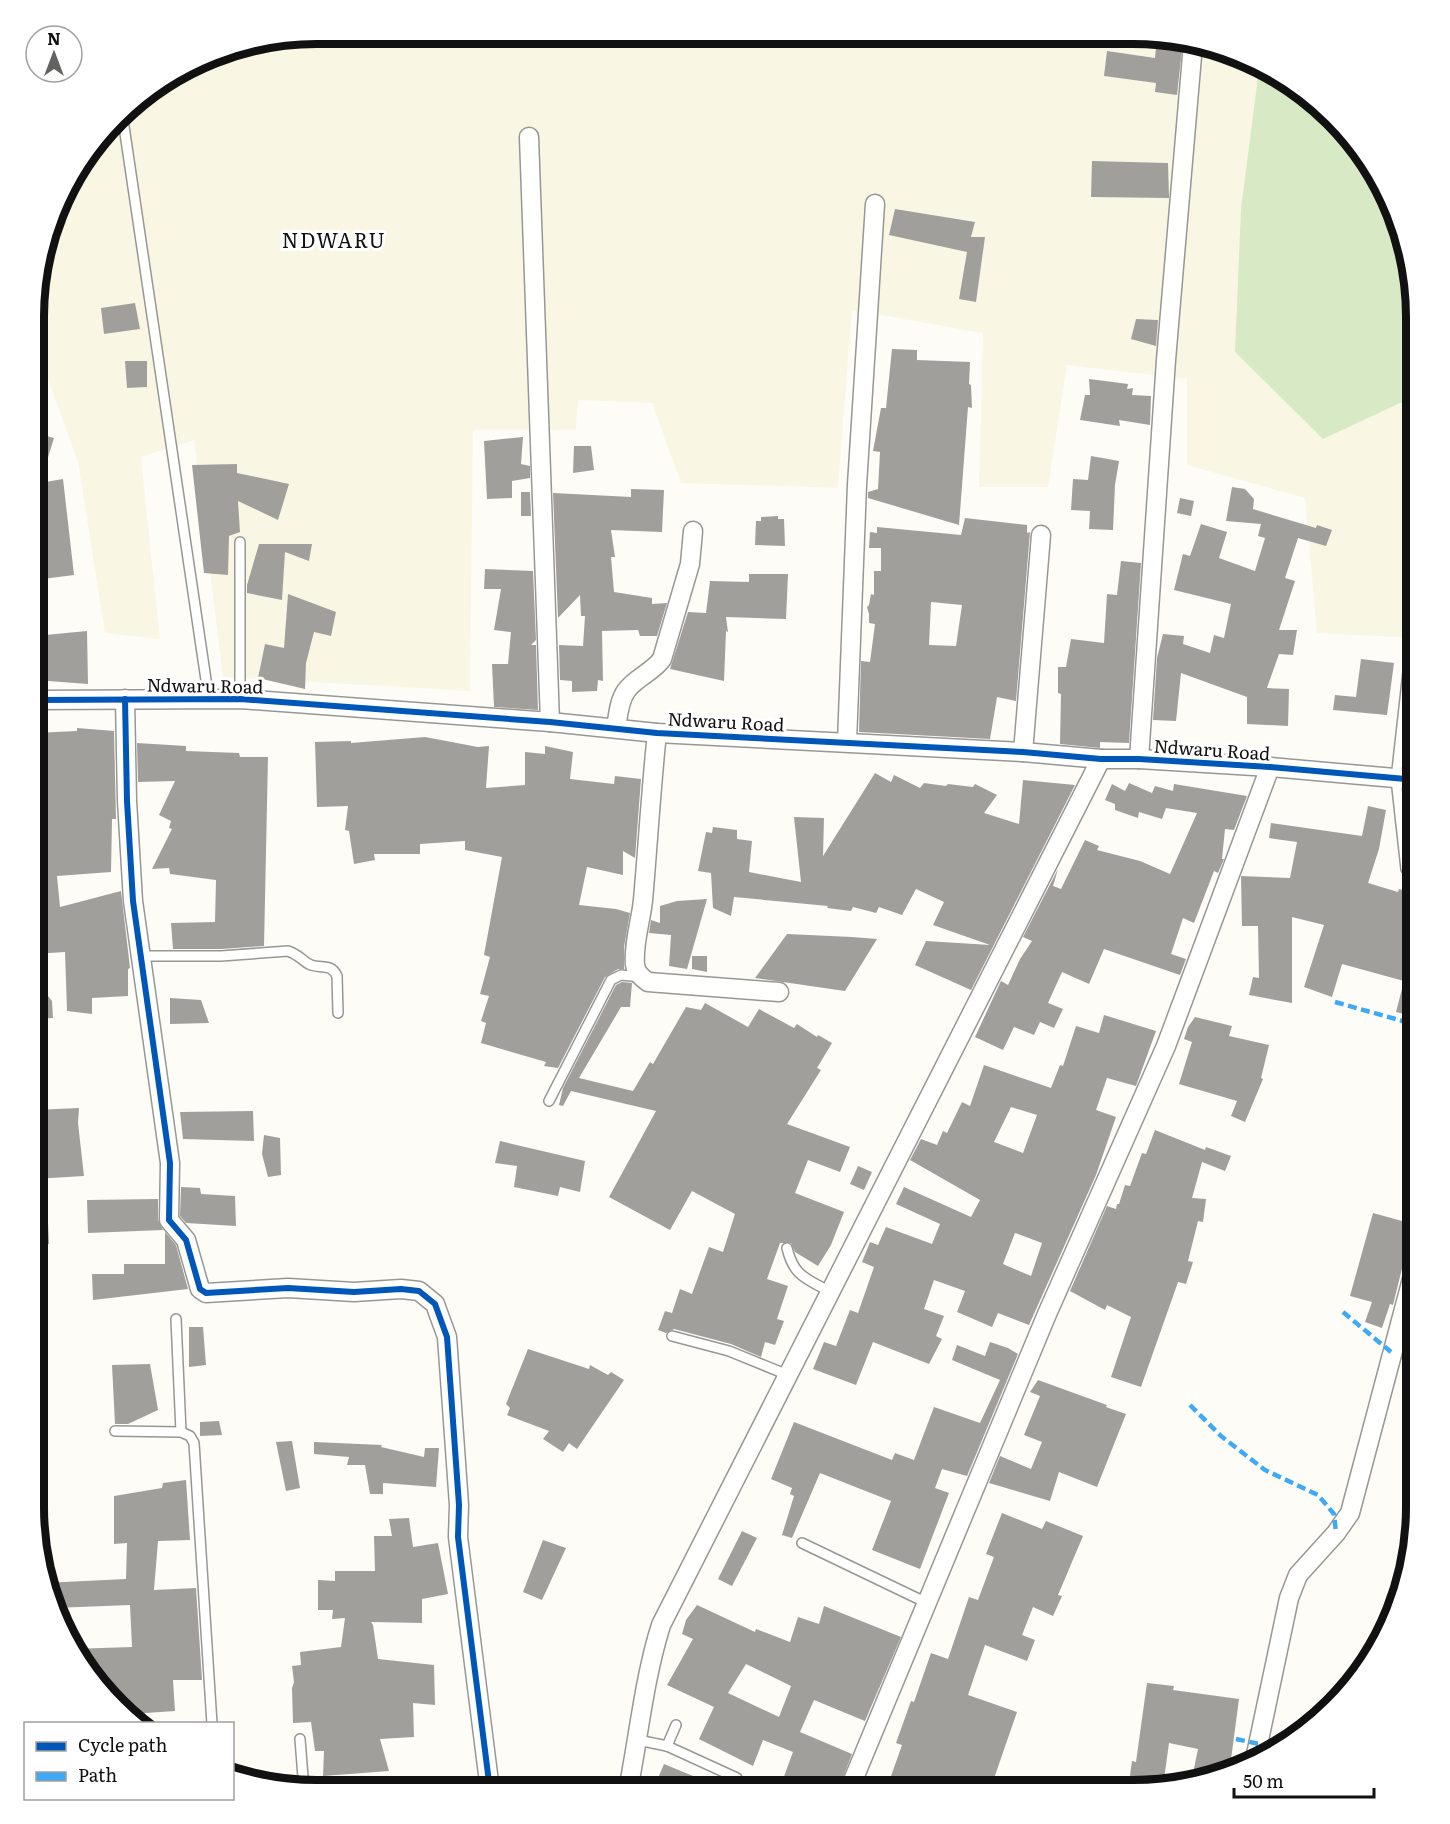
<svg xmlns="http://www.w3.org/2000/svg" width="1450" height="1824" font-family="Literata,serif">
	<style>
		.farmland { fill: #f9f7e4 }
		.forest { fill: #d8eac5 }
		.building { fill: #a19f9c; fill-rule: evenodd }
		.lines { fill: none; stroke-linecap: round; stroke-linejoin: round }
		.service-casing { stroke: #979795; stroke-width: 12 }
		.minor-casing { stroke: #979795; stroke-width: 21 }
		.service { stroke: #fffffe; stroke-width: 9 }
		.minor { stroke: #fffffe; stroke-width: 18 }
		.quiet { stroke: #3fa9f5; stroke-width: 4.5; stroke-dasharray: 9 4.5; stroke-linecap: butt }
		.cycleway-casing { stroke: #fff; stroke-width: 10 }
		.cycleway { stroke: #0057b8; stroke-width: 6 }
		.labels { text-anchor: middle; dominant-baseline: central; stroke-width: 6; stroke-linejoin: round; paint-order: stroke }
		.street-label { font-size: 18px; fill: #111; stroke: #fff }
		.neighbourhood-label { font-size: 20px; letter-spacing: 1.5px; fill: #111; stroke: #fff }
		.rim { fill: none; stroke: #111; stroke-width: 8 }
	</style>
	<rect width="100%" height="100%" fill="#fdfcf7"/>
	<path class="farmland" d="M316,33L1171,35L1291,81L1379,175L1407,243L1417,316V638L1317,633L1305,498L1187,465V379L1067,365L1048,487H979L983,333L852,310L838,488L681,483L652,403L578,400L576,430H473L470,691L223,677L194,440L141,457L160,639L105,633L78,462L35,343V279L71,175L130,103L225,48Z"/>
	<path class="forest" d="M1259,69L1291,81L1379,175L1402,230L1399,276L1413,397L1323,439L1235,352L1241,209Z"/>
	<g class="building">
		<path d="M1157,35H1171L1183,40L1177,95L1155,92L1156,83L1104,76L1107,51L1155,58Z"/>
		<path d="M1092,161L1168,163L1169,198L1091,197Z"/>
		<path d="M895,209L975,222L971,237H985L976,302L959,299L967,252L889,235Z"/>
		<path d="M135,303L140,329L104,334L101,308Z"/>
		<path d="M1136,319L1158,320L1156,346L1131,339Z"/>
		<path d="M892,349L917,350V360L970,362L969,384L971,385L972,408L968,407L959,525L868,498V492L878,489L880,452L873,451L881,408H886Z"/>
		<path d="M125,361H147V387L127,388Z"/>
		<path d="M1089,379L1128,384L1127,389L1133,388L1132,395L1151,396L1150,425L1119,420L1120,426L1080,420L1085,395H1090Z"/>
		<path d="M35,433L54,438L40,483L63,479L74,575L35,580Z"/>
		<path d="M523,437L521,464L530,466V478L512,481V498L487,499L484,441Z"/>
		<path d="M574,446H591L594,470L573,473Z"/>
		<path d="M1091,456L1119,461L1115,485L1113,530L1089,529L1090,511L1071,510L1073,479L1088,480Z"/>
		<path d="M237,464V473L289,484L278,520L238,501L240,532L229,536L228,575L204,573L192,465Z"/>
		<path d="M1232,487L1245,489L1254,499L1253,509L1316,528L1317,525L1332,530L1326,546L1298,538L1285,578L1295,581L1279,630H1297L1293,655L1279,654L1267,688L1289,689L1288,726L1247,724V697L1181,673L1176,721L1153,720L1157,658L1163,634L1184,636L1183,644L1210,653L1214,635L1224,638L1231,604L1174,590L1183,554L1190,556L1201,524L1227,532L1219,558L1255,571L1265,538L1258,536L1261,524L1226,521Z"/>
		<path d="M631,489L664,490L662,532L611,530L615,557H611L614,592L652,598V604L667,603L657,636H640L638,630L602,631L603,681L598,680L597,691L572,692V681L560,680L559,645L583,646L585,616H581L580,595L558,618L553,493L631,497Z"/>
		<path d="M521,492H530L531,516H521Z"/>
		<path d="M1180,498L1194,501L1191,516L1177,513Z"/>
		<path d="M778,516V519H784L785,546L755,545L756,521H761V517Z"/>
		<path d="M965,518L1027,525V533L1030,532L1016,701L997,697L990,739L859,732L861,661L870,662L875,624L869,623V614L867,607L869,605L871,594L874,595V571H881V548H869L870,532L877,533V527L961,535ZM931,602L962,605L956,646L929,645Z"/>
		<path d="M259,544H312L309,561L285,552L282,600L247,593V585Z"/>
		<path d="M1121,561L1141,563L1129,743L1100,742V748L1060,744L1061,694L1058,693V667H1066L1071,639L1104,643L1107,594L1117,595Z"/>
		<path d="M485,569L533,571L536,640L531,645H536L538,710L494,707L492,664H508L511,632L494,630L501,589H484Z"/>
		<path d="M749,574H788L786,619L726,617L728,632L726,631L724,681L670,669L688,612L706,613L710,581L749,582Z"/>
		<path d="M288,594L336,612L331,636L314,632L306,663L305,689L258,678L265,644L284,648Z"/>
		<path d="M87,631L88,684L35,680V636Z"/>
		<path d="M1361,659L1394,663L1387,715L1333,710L1335,695L1356,697Z"/>
		<path d="M77,728L114,731L116,819H112L111,872L57,876L60,907L121,891L130,968L128,969V996L92,998V1014L67,1011L65,952L34,954V808L36,807L35,733L77,731Z"/>
		<path d="M425,737L478,747L489,746L486,788L525,785V752L545,754V746L573,752L570,779L614,784L615,776L641,779L635,858L623,851V875L587,867L579,905L616,909L630,913L624,947V969H618L605,977L558,1068L544,1066L546,1062L481,1043L486,1023L481,1021L489,996L480,994L490,957L484,955L502,857L465,850V841L420,844V854H374L375,860L354,864L349,831L345,830L348,806L317,807L315,742L351,741V743Z"/>
		<path d="M137,743L186,746V751L239,753L240,757H268L264,946L221,949H173L171,923L215,922L216,880L170,874L169,868L152,869L172,829L169,828L171,821L159,815L175,781L138,782Z"/>
		<path d="M875,773L891,782L894,775L920,788L924,783L946,786L948,784L973,787L975,784L997,795L984,813L1019,824L1023,780L1075,785L971,990L915,965L926,941L990,945L933,925L944,902L916,889L902,915L879,907L876,913L853,907L851,911L827,908L828,906L734,897L731,916L713,908L711,873L698,871L706,832L712,833L713,827L737,830V839L752,841L749,872L801,882L794,817L824,818L823,856Z"/>
		<path d="M1129,783L1152,793L1155,786L1173,791L1174,784L1247,796L1234,830L1225,829L1222,859H1224L1218,873L1214,871L1194,923L1183,918L1171,954L1186,959L1180,975L1104,949L1089,984L1062,972L1048,1003L1063,1009L1054,1028L1040,1022L1034,1035L1014,1027L1003,1050L975,1037L1001,981L1008,985L1020,959L1032,941L1023,937L1058,869L1053,886L1061,889L1085,840L1099,846L1097,850L1140,861L1170,874L1197,813L1166,808L1162,819L1139,812L1138,818L1115,810V804L1105,800L1112,784L1125,791Z"/>
		<path d="M1368,806L1386,810L1379,849L1368,883L1398,892L1399,889L1417,894V1017L1396,1012L1404,981L1342,964L1332,997L1304,987L1324,925L1292,917V1003L1249,995L1253,977L1259,978L1258,926H1242L1241,876L1290,878L1297,842L1269,838L1271,823L1362,836Z"/>
		<path d="M707,899L687,969L669,966L671,935L649,933L651,920L660,923V906L677,901Z"/>
		<path d="M787,934L852,937L877,939L845,991L755,978Z"/>
		<path d="M692,956H707V972L692,969Z"/>
		<path d="M34,979L52,1001L53,1018L34,1019Z"/>
		<path d="M622,982L632,983L630,1007H621L579,1078L633,1091L650,1062L653,1064L686,1007L701,1010L705,1003L748,1027L759,1009L794,1028L797,1024L817,1037L818,1035L832,1043L817,1068L821,1070L787,1124L850,1147L840,1172L808,1160L795,1193L844,1212L831,1245L818,1266L795,1252L791,1243H780L767,1279L788,1286L777,1319L784,1321L775,1345L765,1342L761,1357L731,1344L674,1329L666,1333L658,1330L665,1311L672,1313L680,1289L692,1294L709,1247L723,1252L735,1214L692,1191L670,1230L609,1197L656,1111L571,1091L563,1106L559,1105L563,1088L616,985Z"/>
		<path d="M170,998L201,1000L209,1023L170,1024Z"/>
		<path d="M1104,1015L1156,1031L1136,1086L1107,1078L1096,1110L1116,1117L1096,1175L1029,1325L998,1313L992,1327L957,1312L965,1291L934,1280L924,1309L944,1316L936,1336L942,1339L929,1364L873,1342L856,1385L813,1369L824,1342L836,1346L850,1310L858,1313L874,1267L862,1262L870,1242L878,1245L886,1227L932,1244L940,1224L896,1204L904,1187L971,1217L980,1200L910,1160L921,1139L937,1145L943,1131L947,1133L962,1102L970,1106L984,1065L1051,1088L1060,1065L1063,1066L1076,1026L1099,1033ZM1011,1107L1037,1115L1023,1153L994,1142ZM1015,1233L1042,1243L1031,1276L1003,1264Z"/>
		<path d="M1195,1017L1232,1026L1229,1036L1269,1045L1261,1078L1263,1079L1245,1122L1231,1116L1237,1101L1179,1084L1192,1042L1184,1039L1188,1027Z"/>
		<path d="M79,1108L78,1123L84,1176L34,1179V1110Z"/>
		<path d="M253,1111L254,1141L183,1139L180,1112Z"/>
		<path d="M1155,1130L1205,1150L1206,1147L1231,1156L1225,1171L1202,1162L1192,1198L1206,1199L1203,1222L1198,1221L1188,1261L1193,1262L1186,1284L1178,1282L1141,1387L1111,1377L1131,1317L1107,1305L1105,1310L1070,1291L1107,1206L1116,1209L1117,1204H1119L1125,1185L1130,1186L1142,1153L1146,1154Z"/>
		<path d="M264,1135L280,1138L281,1175L268,1177L262,1154Z"/>
		<path d="M500,1141L585,1161L580,1192L560,1187L558,1196L514,1187L517,1166L495,1163Z"/>
		<path d="M858,1166L872,1172L864,1190L850,1184Z"/>
		<path d="M46,1179L49,1244L34,1245V1180Z"/>
		<path d="M181,1187L200,1188L201,1194L235,1196L236,1226L186,1223L180,1216Z"/>
		<path d="M158,1199V1220L163,1230L88,1233L87,1200Z"/>
		<path d="M1373,1213L1413,1224L1393,1305L1390,1304L1382,1328L1365,1322L1372,1302L1350,1296Z"/>
		<path d="M165,1232L176,1245L188,1289L93,1300L92,1274H124V1264H165Z"/>
		<path d="M189,1327H203L206,1365L189,1367Z"/>
		<path d="M990,1342L1008,1348L1018,1354L967,1476L942,1469L935,1488L949,1493L920,1569L872,1550L891,1501L820,1473L792,1538L782,1535L794,1496L790,1494L792,1488L771,1479L794,1422L892,1460L895,1453L914,1460L934,1407L980,1423L1000,1380L952,1360L957,1345L985,1356Z"/>
		<path d="M528,1349L589,1369L590,1365L608,1375L611,1372L624,1380L577,1449L569,1443L563,1452L543,1439L549,1431L507,1415L510,1408L506,1404Z"/>
		<path d="M150,1364L158,1410L128,1424H115L112,1365Z"/>
		<path d="M1038,1380L1107,1405L1106,1407L1126,1414L1097,1487L1059,1472L1050,1501L989,1483L1000,1456L1031,1469L1042,1442L1024,1435L1040,1396L1030,1392Z"/>
		<path d="M219,1421L222,1435L200,1436V1422Z"/>
		<path d="M292,1441L300,1488L286,1491L276,1442Z"/>
		<path d="M314,1442L382,1445L381,1447L424,1457L425,1448H439L436,1487L383,1483V1494H370L365,1465H347L349,1457L314,1454Z"/>
		<path d="M186,1480L190,1540L158,1541L154,1590L196,1588L202,1680H173L175,1711L131,1714L71,1649L132,1647L130,1605L54,1608L43,1583L126,1579L127,1543L114,1544V1496L162,1488L163,1483Z"/>
		<path d="M1002,1513L1042,1529L1046,1521L1083,1536L1058,1595L1062,1596L1053,1616L1033,1607L1022,1635L1035,1640L1027,1661L985,1645L968,1695L1017,1712L990,1790H924L890,1779L902,1745L896,1743L911,1701L914,1702L931,1653L948,1659L969,1597L978,1600L994,1557L986,1554Z"/>
		<path d="M409,1518L413,1547L438,1543L448,1594L422,1599V1623L371,1622L373,1625L378,1659L434,1665L435,1705L413,1703L414,1737L380,1739L389,1771L323,1776L324,1751H315L311,1722L293,1723L292,1688L294,1682L292,1666L301,1665L300,1652L341,1647L345,1618L332,1619L333,1610H318V1580L335,1581V1571H375L374,1536H392L389,1519Z"/>
		<path d="M742,1531L757,1538L732,1586L718,1579Z"/>
		<path d="M543,1540L566,1548L542,1600L523,1592Z"/>
		<path d="M697,1605L755,1632L756,1629L790,1642L798,1617L819,1624L824,1606L901,1637L865,1721L814,1700L800,1732L852,1754L838,1790H779L793,1752L763,1740L753,1766L699,1739L714,1707L667,1685L693,1639L682,1634L686,1620ZM746,1664L791,1686L779,1717L728,1693Z"/>
		<path d="M1147,1683L1174,1686L1173,1690L1239,1699L1230,1767L1192,1778L1198,1749L1169,1743L1163,1787L1152,1790H1128L1132,1761L1136,1762Z"/>
		<path d="M664,1764L727,1790H653Z"/>
	</g>
	<g class="lines">
		<defs>
			<g id="service">
				<path d="M122,113L209,700"/>
				<path d="M240,699V542"/>
				<path d="M1406,869L1396,779L1408,672"/>
				<path d="M142,956H221L288,951C300,955 303,962 311,965C322,969 331,963 337,976L338,1013"/>
				<path d="M549,1101L611,980L621,975L641,977"/>
				<path d="M787,1248C794,1277 806,1278 830,1292"/>
				<path d="M176,1319L181,1432"/>
				<path d="M672,1336L729,1351L788,1375"/>
				<path d="M115,1431L181,1432L190,1436L194,1443L212,1724"/>
				<path d="M802,1543L927,1603"/>
				<path d="M300,1739L304,1790"/>
				<path d="M638,1740L667,1746L737,1778"/>
				<path d="M667,1746L676,1725"/>
			</g>
			<g id="minor">
				<path d="M529,137L550,722"/>
				<path d="M125,699L127,801L133,901L170,1163L169,1220L186,1240L200,1289L206,1293L288,1288L354,1292L401,1289L419,1291L435,1304L447,1337L459,1505L458,1537L490,1790"/>
				<path d="M35,700L240,699L550,722L657,733L1023,752L1101,759H1139L1270,767L1417,780"/>
				<path d="M616,728C618,716 619,701 626,691C635,678 653,672 662,659L690,564L693,531"/>
				<path d="M657,733C651,789 648,844 643,900C641,921 633,943 635,965C636,973 642,978 648,982L779,992"/>
				<path d="M847,742L857,485L875,204"/>
				<path d="M1023,752L1041,535"/>
				<path d="M1139,759L1166,360L1193,44"/>
				<path d="M1255,1759L1289,1598L1298,1575L1336,1533L1350,1513L1417,1260"/>
				<path d="M628,1790C639,1735 644,1679 661,1625L1101,759"/>
				<path d="M849,1790L1047,1314L1166,1046L1270,767"/>
			</g>
		</defs>
		<use href="#service" class="service-casing"/>
		<use href="#minor" class="minor-casing"/>
		<use href="#service" class="service"/>
		<use href="#minor" class="minor"/>
		<g class="quiet">
			<path d="M1335,1002L1417,1025"/>
			<path d="M1343,1312L1391,1352"/>
			<path d="M1190,1405L1221,1436L1265,1470L1318,1495L1334,1514L1336,1533"/>
			<path d="M1236,1739L1259,1744"/>
		</g>
		<defs>
			<g id="cycleway">
				<path d="M125,699L127,801L133,901L170,1163L169,1220L186,1240L200,1289L206,1293L288,1288L354,1292L401,1289L419,1291L435,1304L447,1337L459,1505L458,1537L490,1790"/>
				<path d="M35,700L240,699L550,722L657,733L1023,752L1101,759H1139L1270,767L1417,780"/>
			</g>
		</defs>
		<use href="#cycleway" class="cycleway-casing"/>
		<use href="#cycleway" class="cycleway"/>
	</g>
	<g class="labels">
		<g class="street-label">
			<text transform="translate(205 685) rotate(1)">Ndwaru Road</text>
			<text transform="translate(726 721) rotate(3)">Ndwaru Road</text>
			<text transform="translate(1212 749) rotate(4)">Ndwaru Road</text>
		</g>
		<g class="neighbourhood-label">
			<text x="334" y="239">NDWARU</text>
		</g>
	</g>
	<path d="M0 0H1450V1824H0ZM317 44H1133A273 273 0 0 1 1406 317V1507A273 273 0 0 1 1133 1780H317A273 273 0 0 1 44 1507V317A273 273 0 0 1 317 44Z" fill="#fff" fill-rule="evenodd"/>
	<path class="rim" d="M317 44H1133A273 273 0 0 1 1406 317V1507A273 273 0 0 1 1133 1780H317A273 273 0 0 1 44 1507V317A273 273 0 0 1 317 44Z"/>
	<rect x="24" y="1722" width="210" height="78" fill="#ffffff" stroke="#a0a0a0" stroke-width="1.5"/>
	<rect x="36" y="1742" width="30" height="9" fill="#0057b8" stroke="#a0a0a0" stroke-width="1.5"/>
	<text x="78" y="1752" font-size="18" fill="#111111">Cycle path</text>
	<rect x="36" y="1772" width="30" height="9" fill="#3fa9f5" stroke="#a0a0a0" stroke-width="1.5"/>
	<text x="78" y="1782" font-size="18" fill="#111111">Path</text>
	<g transform="translate(54 54)"><circle r="28" fill="#ffffff" stroke="#a0a0a0" stroke-width="1.5"/>
	<path d="M0-4.5L10 22L0 15L-10 22Z" fill="#646362"/>
	<text y="-9" font-size="16" font-weight="bold" text-anchor="middle" fill="#111111">N</text>
	</g>
	<path d="M1234 1788v9h140v-9" fill="none" stroke="#111111" stroke-width="3"/>
	<text x="1243" y="1788" font-size="18" fill="#111111" stroke="#ffffff" stroke-width="4.5" paint-order="stroke">50 m</text>
</svg>
